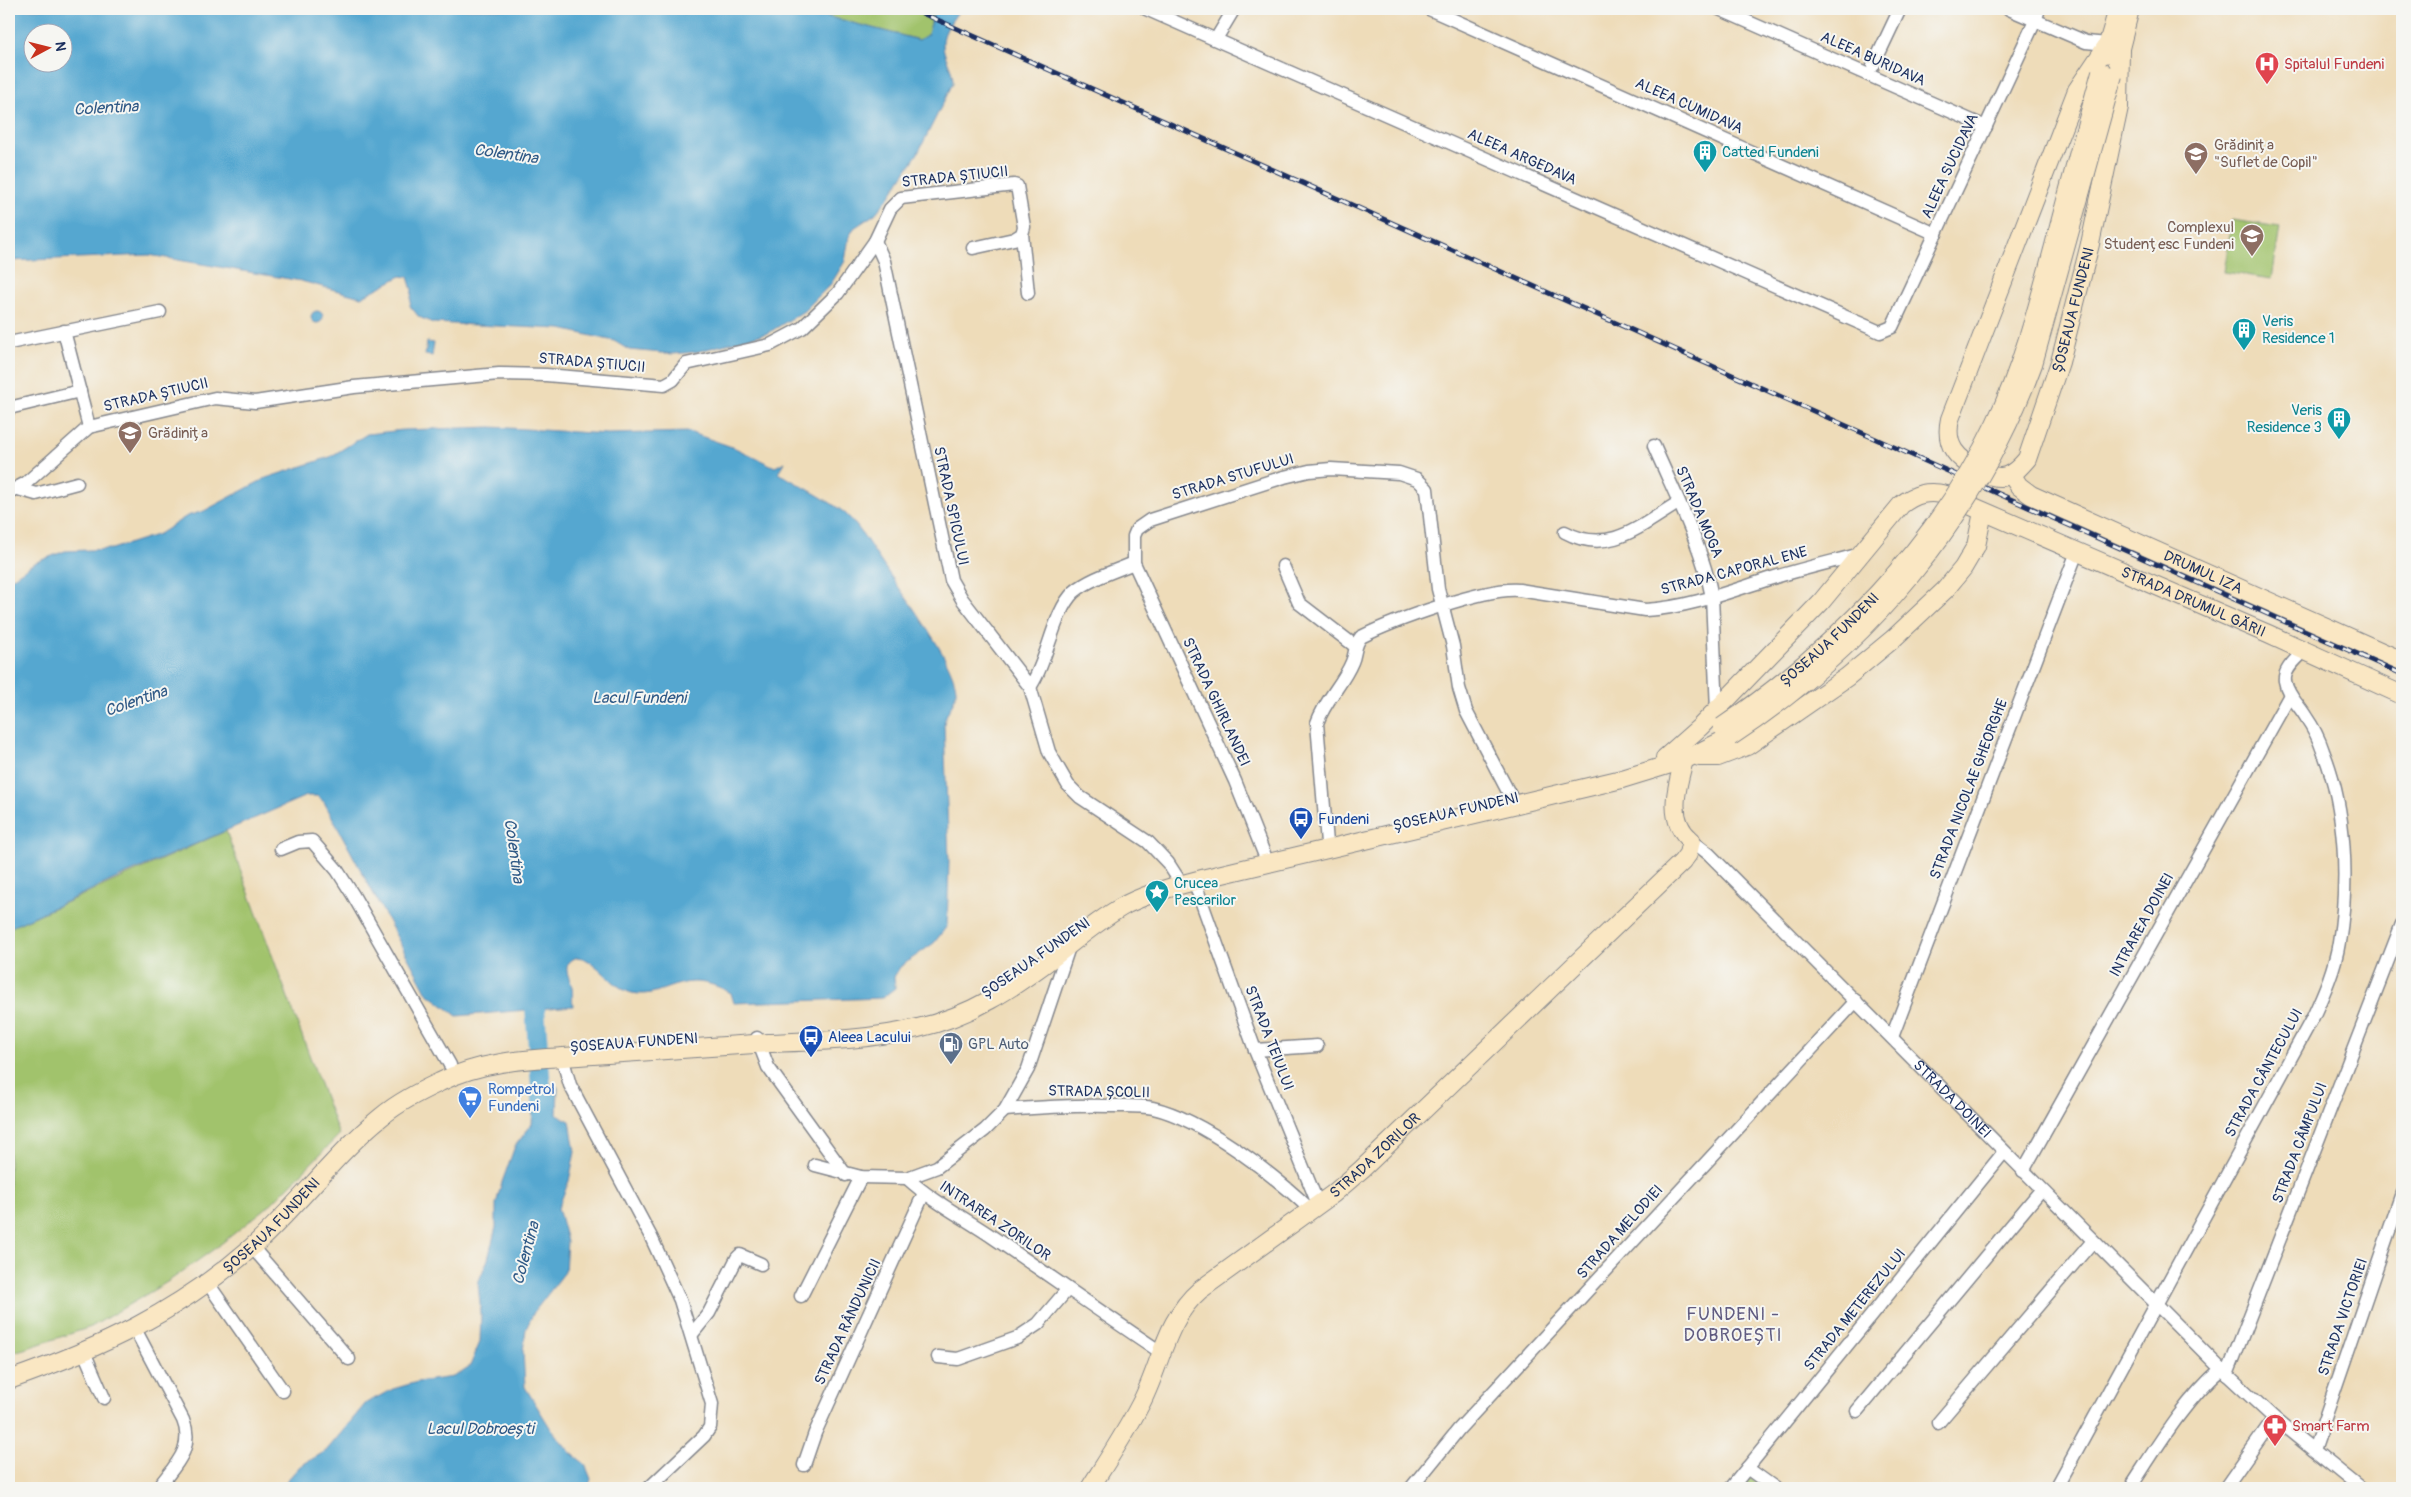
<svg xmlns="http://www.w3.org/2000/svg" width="2411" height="1497" font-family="Pangolin,sans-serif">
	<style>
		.green { fill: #a1c36c; stroke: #5e7965 }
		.water { fill: #55a7d0; stroke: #386b97; fill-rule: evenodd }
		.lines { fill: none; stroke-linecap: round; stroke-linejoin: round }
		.river { stroke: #55a7d0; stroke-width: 20 }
		.street-casing { stroke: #84868c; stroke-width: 15 }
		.secondary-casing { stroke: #84868c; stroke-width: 20 }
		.street { stroke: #fff; stroke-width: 12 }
		.secondary { stroke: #fae7c3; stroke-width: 18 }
		.rail-casing { stroke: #1b2f5e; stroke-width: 5 }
		.rail { stroke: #f6f6f2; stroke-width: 3; stroke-dasharray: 9; stroke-linecap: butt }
		.secondary-bridge-casing { stroke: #84868c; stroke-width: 20; stroke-linecap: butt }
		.secondary-bridge { stroke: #fae7c3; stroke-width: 18 }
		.labels { text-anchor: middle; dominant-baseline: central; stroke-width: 4; stroke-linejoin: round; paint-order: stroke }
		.street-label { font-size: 15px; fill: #1b2f5e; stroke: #f6f6f2 }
		.health-label { font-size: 15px; fill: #be3a42; stroke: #f6f6f2; text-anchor: start }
		.education-label { font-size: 15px; fill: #785e54; stroke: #f6f6f2; text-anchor: start }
		.culture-label { font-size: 15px; fill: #0d838f; stroke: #f6f6f2; text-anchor: start }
		.transit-label { font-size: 15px; fill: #164399; stroke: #f6f6f2; text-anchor: start }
		.service-label { font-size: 15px; fill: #4e5e75; stroke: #f6f6f2; text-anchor: start }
		.shop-label { font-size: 15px; fill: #366cbe; stroke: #f6f6f2; text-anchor: start }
		.water-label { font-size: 16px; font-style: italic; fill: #2f5986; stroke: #f6f6f2 }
		.quarter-label { font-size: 18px; letter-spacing: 1px; fill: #615c81; stroke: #f6f6f2 }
	</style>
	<rect width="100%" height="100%" fill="#f6f6f2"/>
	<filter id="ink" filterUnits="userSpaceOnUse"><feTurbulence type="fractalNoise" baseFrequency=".02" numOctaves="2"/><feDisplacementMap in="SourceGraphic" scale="10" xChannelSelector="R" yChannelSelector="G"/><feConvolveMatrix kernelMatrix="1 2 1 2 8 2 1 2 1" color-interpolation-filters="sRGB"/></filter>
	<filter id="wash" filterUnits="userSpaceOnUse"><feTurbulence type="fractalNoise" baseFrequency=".0096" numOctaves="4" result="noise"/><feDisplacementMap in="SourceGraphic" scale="20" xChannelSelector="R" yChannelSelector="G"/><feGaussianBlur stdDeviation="1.12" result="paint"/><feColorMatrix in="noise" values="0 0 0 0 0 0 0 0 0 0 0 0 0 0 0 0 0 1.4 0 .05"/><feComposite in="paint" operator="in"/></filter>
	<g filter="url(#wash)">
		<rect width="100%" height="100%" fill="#eedcb9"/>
		<g class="green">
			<path d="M798,9H935L928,34L920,40Z"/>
			<path d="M2232,220L2280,227L2272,279L2224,272Z"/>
			<path d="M226,831L339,1135L270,1205L217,1247L169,1281L91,1327L9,1354V928Z"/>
			<path d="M1748,1476L1764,1488H1738Z"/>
		</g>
		<g class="water">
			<path d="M9,9H798L919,40L928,34L935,9H960C954,18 942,32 943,44C943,57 953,66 953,83L918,153L889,197L875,214L854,228L849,237L845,261L831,284L804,311L768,333L696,352L673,354L629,350L614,341L561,329L433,323L419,317L410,306L412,290L408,277L401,276L361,297L301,281L149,255L9,261ZM32,32H62V62H32Z"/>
			<circle cx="317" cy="317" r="6"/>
			<path d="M427,342L434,343L432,356L425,355Z"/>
			<path d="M491,427L608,434L689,432L735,448L775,467L785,462L779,473C797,484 833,502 847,515C861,529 872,549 883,565C902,593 953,658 956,689C957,702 946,709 944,724L949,862L947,926L934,943L900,967L894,977L895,988L882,998L734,1003L731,993C715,984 698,979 680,984C663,988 651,997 632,993C612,989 589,949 573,959C561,967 570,977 572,987C573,993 572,1000 573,1006L457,1016L427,993L324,802L317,796H306L119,877L9,928V580L34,563L65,551L112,549L159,534L187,516L204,511L266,478L330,457L367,434L403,430Z"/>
			<path d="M534,1086L558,1087L557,1115L570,1121L575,1152L569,1181L558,1208L567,1241L565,1272L534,1312L526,1329L523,1351L525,1387L551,1429L571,1453L585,1464L591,1479L588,1488H280L300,1466L326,1451L366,1403L393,1389L417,1382L453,1377L470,1366L480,1342L481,1314L478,1283L488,1259L496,1227V1204L501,1185L515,1146L532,1124Z"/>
		</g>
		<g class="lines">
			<path class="river" d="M533,982L543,1113"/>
		</g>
	</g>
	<g filter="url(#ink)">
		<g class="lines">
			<defs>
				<g id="street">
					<path d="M1146,9L1880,332L1892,327L2035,21L2039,9"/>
					<path d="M1429,9L1936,234"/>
					<path d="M1719,9L1986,127"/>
					<path d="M2009,9L2086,42L2108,44"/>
					<path d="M1216,39L1234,9"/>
					<path d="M1873,66L1900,9"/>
					<path d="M1022,234L1028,293"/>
					<path d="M875,241L884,261L951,580L962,599L1030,687L1049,752L1068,785L1080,797L1148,842L1168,863L1177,877"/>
					<path d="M64,331L89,427"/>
					<path d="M9,343L160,312"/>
					<path d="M9,408L80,391"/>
					<path d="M1654,446C1675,495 1702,545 1712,597L1717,710"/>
					<path d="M18,489L36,494L77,483"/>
					<path d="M9,492L26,483L89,427L215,398L255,402L354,387L499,374L546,375L664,385L673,380L686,364L770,345L802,328L838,293L875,241L890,209L901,198L1014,185L1017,186L1024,227L1022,234L1014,239L973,248"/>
					<path d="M1565,532C1609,556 1641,525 1678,503"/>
					<path d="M1283,566L1299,603L1355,646"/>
					<path d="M1030,687C1048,661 1053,612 1074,592C1089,579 1115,571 1134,563"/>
					<path id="s1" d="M1691,840L1709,854L2221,1369L2274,1418L2360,1488"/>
					<path d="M1327,843L1317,723C1325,700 1343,684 1352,662C1356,653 1354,645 1361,637C1393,621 1485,587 1519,590L1645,610C1688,608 1731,591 1772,578C1801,569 1831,562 1861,554"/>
					<path d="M281,849L298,842L312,841L337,870L353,895L450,1065"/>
					<path d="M1265,856L1235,781L1134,563V536L1137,529L1150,520L1284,477L1309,471L1331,469L1399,473L1417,479L1427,489L1438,589L1453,646L1459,688L1466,711L1512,799"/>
					<path d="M1194,881L1255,1050L1318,1204"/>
					<path d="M1892,1037L2077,552"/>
					<path d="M757,1038L768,1067L846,1175"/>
					<path d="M1255,1050L1317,1046"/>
					<path d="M562,1057L570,1085L651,1237L680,1300L712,1404L710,1427L704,1436L649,1488"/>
					<path d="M1005,1110C1041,1107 1076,1105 1111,1106C1125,1106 1140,1105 1153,1108C1204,1120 1273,1174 1311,1210"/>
					<path d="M815,1165L861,1177L907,1178L937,1167L985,1130L1005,1110L1028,1069L1070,944"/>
					<path d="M2023,1171L2290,695"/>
					<path d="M907,1178C933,1202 965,1218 994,1238C1050,1276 1105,1315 1162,1353"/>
					<path d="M252,1247L349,1359"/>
					<path d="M207,1282L283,1391"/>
					<path d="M801,1296L861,1177"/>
					<path d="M135,1329L183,1420C195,1449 174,1466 158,1488"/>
					<path d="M692,1334L709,1313L737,1258L740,1255L761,1264"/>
					<path d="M84,1352L104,1398"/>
					<path d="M938,1357L958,1359L1017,1338L1038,1324L1067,1290"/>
					<path d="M2227,1375L2402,924"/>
					<path d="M1857,1411L2041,1190"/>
					<path d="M1938,1423L2093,1241"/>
					<path d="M2314,1450L2402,1193"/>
					<path d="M804,1465L815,1433L924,1193"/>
					<path d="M1747,1468L1775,1488"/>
					<path d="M1411,1488L1459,1429L1856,1001"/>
					<path d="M1731,1488L2004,1152"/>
					<path d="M2056,1488L2313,1017C2324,993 2335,968 2339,942C2349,881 2346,808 2323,751C2319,739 2313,727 2306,717C2299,705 2287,695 2285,681C2283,669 2298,658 2305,650"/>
					<path d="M2130,1488C2157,1447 2183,1402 2221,1369"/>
					<path d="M2225,1488L2274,1418"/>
				</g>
				<g id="secondary">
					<path id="s2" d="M2108,44L2077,90L1950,419C1944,446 1957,459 1980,471C1988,475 1997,479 2006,476C2015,473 2021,466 2027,459L2060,362L2090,244L2119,107L2120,49"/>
					<path d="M2105,54L2118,9"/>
					<path d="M2117,60L2130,9"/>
					<path id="s3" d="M2011,474L2019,486L2031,495L2402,661"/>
					<path d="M1699,757H1718L1747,746L1847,677L1893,639L1945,590L1963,568L1976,546L1983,512"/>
					<path id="s4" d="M1665,758L1700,727L1821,602L1901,505C1915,494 1928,490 1946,495L2268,634L2402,695"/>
					<path id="s5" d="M9,1380C101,1348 178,1312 252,1247C298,1206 334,1155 381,1117C399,1102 419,1092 440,1082C487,1058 541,1059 593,1055C652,1051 710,1047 769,1043C819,1041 870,1040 918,1028C971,1016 1013,988 1055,956C1078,938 1101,918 1127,904C1156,890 1187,883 1218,875L1622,779L1684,760L1730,737"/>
					<path id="s6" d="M1090,1488C1107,1461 1125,1434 1140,1405C1161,1366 1165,1320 1200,1290L1333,1194L1362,1169L1682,862L1688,854L1691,840C1666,820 1677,787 1684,760"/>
				</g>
			</defs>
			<use href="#street" class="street-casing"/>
			<use href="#secondary" class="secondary-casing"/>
			<use href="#street" class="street"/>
			<use href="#secondary" class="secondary"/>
			<defs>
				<path id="rail" d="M913,9L2402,674"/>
			</defs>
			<use href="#rail" class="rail-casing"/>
			<use href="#rail" class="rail"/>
			<defs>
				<g id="secondary-bridge">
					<path id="s7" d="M1722,727C1833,651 1936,547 1995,424C2022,368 2038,306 2054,246C2069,188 2085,130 2101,72"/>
					<path d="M1730,737C1866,648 1977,517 2033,364L2113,75"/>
				</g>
			</defs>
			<use href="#secondary-bridge" class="secondary-bridge-casing"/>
			<use href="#secondary-bridge" class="secondary-bridge"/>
		</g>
	</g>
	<defs>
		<symbol id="hospital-pin" viewBox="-11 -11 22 30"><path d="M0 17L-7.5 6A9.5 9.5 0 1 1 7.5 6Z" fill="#e0444e" stroke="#f6f6f2"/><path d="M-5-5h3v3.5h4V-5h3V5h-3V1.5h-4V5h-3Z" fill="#fff"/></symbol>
		<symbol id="building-pin" viewBox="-11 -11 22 30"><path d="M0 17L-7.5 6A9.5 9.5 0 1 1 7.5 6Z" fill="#0f9aa8" stroke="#f6f6f2"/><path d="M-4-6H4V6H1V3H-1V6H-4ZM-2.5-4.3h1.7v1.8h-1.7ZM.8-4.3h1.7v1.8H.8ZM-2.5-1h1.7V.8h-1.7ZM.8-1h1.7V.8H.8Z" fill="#fff"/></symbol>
		<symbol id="school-pin" viewBox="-11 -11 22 30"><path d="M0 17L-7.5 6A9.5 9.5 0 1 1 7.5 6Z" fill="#8d6e63" stroke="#f6f6f2"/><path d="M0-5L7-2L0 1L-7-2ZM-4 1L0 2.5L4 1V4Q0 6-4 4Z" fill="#fff"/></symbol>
		<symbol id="university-pin" viewBox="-11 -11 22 30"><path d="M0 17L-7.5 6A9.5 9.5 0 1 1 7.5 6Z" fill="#8d6e63" stroke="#f6f6f2"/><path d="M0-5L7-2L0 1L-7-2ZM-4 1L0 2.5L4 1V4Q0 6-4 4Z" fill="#fff"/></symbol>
		<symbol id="bus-pin" viewBox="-11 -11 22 30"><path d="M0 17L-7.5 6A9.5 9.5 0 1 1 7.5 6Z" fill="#1a4fb4" stroke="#f6f6f2"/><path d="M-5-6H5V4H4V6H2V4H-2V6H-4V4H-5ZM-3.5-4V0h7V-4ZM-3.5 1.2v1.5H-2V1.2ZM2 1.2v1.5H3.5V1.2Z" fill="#fff"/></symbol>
		<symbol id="sight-pin" viewBox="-11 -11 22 30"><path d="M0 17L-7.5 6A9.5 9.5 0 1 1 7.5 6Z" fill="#0f9aa8" stroke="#f6f6f2"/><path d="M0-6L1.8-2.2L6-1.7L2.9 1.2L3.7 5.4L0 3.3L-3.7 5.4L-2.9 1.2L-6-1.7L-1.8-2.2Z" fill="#fff"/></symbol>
		<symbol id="fuel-pin" viewBox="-11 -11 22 30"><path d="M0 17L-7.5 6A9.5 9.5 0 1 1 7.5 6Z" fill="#5c6f8a" stroke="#f6f6f2"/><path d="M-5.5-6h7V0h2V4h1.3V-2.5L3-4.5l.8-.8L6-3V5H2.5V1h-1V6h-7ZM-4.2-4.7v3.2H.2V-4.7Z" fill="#fff"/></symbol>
		<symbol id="supermarket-pin" viewBox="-11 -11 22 30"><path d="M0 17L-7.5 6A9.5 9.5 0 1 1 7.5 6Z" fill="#3f7fe0" stroke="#f6f6f2"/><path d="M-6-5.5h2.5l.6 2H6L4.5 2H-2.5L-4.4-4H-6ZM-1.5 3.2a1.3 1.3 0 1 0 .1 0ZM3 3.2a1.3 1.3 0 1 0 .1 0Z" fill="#fff"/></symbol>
		<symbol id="pharmacy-pin" viewBox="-11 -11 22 30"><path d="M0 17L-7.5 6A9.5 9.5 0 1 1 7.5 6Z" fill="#e0444e" stroke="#f6f6f2"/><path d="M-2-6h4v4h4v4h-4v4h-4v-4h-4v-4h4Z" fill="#fff"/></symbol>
	</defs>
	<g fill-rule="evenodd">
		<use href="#hospital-pin" x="2253" y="50" width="28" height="38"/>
		<use href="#building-pin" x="1691" y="138" width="28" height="38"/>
		<use href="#school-pin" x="2182" y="140" width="28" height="38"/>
		<use href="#university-pin" x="2238" y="222" width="28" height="38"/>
		<use href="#building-pin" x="2230" y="316" width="28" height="38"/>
		<use href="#building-pin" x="2325" y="405" width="28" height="38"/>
		<use href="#school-pin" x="116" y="419" width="28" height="38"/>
		<use href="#bus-pin" x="1287" y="805" width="28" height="38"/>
		<use href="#sight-pin" x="1143" y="878" width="28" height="38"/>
		<use href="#bus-pin" x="797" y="1023" width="28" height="38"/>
		<use href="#fuel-pin" x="937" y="1030" width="28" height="38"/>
		<use href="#supermarket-pin" x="456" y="1084" width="28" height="38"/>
		<use href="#pharmacy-pin" x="2261" y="1412" width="28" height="38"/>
	</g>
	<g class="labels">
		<g class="street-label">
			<text transform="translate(1873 59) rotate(24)">ALEEA BURIDAVA</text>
			<text transform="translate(1689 106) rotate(24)">ALEEA CUMIDAVA</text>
			<text transform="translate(1522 157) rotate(24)">ALEEA ARGEDAVA</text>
			<text transform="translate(1950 166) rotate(-65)">ALEEA SUCIDAVA</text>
			<text transform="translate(955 177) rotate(-6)">STRADA ȘTIUCII</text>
			<text stroke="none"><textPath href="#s2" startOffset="685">ȘOSEAUA FUNDENI</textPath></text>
			<text transform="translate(592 363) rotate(5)">STRADA ȘTIUCII</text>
			<text transform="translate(156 395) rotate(-13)">STRADA ȘTIUCII</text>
			<text transform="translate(1233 477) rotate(-17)">STRADA STUFULUI</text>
			<text transform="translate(951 506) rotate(78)">STRADA SPICULUI</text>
			<text transform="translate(1699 512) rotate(67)">STRADA MOGA</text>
			<text transform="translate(1734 571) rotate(-15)">STRADA CAPORAL ENE</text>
			<text stroke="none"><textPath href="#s3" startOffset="218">DRUMUL IZA</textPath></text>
			<text stroke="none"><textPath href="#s4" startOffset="664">STRADA DRUMUL GĂRII</textPath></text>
			<text stroke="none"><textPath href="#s7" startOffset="139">ȘOSEAUA FUNDENI</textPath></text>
			<text transform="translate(1216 702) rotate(65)">STRADA GHIRLANDEI</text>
			<text transform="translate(1969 789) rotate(-69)">STRADA NICOLAE GHEORGHE</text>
			<text transform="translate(1456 812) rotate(-13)">ȘOSEAUA FUNDENI</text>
			<text transform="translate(2142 925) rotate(-61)">INTRAREA DOINEI</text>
			<text transform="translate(1036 958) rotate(-35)">ȘOSEAUA FUNDENI</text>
			<text transform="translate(1269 1038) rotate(69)">STRADA TEIULUI</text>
			<text transform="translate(634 1043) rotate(-4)">ȘOSEAUA FUNDENI</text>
			<text transform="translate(2264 1073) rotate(-61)">STRADA CÂNTECULUI</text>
			<text transform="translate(1099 1092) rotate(1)">STRADA ȘCOLII</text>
			<text stroke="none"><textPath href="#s1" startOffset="368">STRADA DOINEI</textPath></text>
			<text transform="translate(2300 1143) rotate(-69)">STRADA CÂMPULUI</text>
			<text stroke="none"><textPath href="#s6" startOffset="449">STRADA ZORILOR</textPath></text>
			<text transform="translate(995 1221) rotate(34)">INTRAREA ZORILOR</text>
			<text stroke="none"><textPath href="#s5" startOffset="308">ȘOSEAUA FUNDENI</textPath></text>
			<text transform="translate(1620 1232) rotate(-48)">STRADA MELODIEI</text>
			<text transform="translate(1855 1310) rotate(-51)">STRADA METEREZULUI</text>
			<text transform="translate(2343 1317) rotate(-71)">STRADA VICTORIEI</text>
			<text transform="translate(848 1322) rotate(-65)">STRADA RÂNDUNICII</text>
		</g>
		<g class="health-label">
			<text x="2284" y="64">Spitalul Fundeni</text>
			<text x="2292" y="1426">Smart Farm</text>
		</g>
		<g class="education-label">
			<text x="2214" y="145">Grădinița<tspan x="2214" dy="17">"Suflet de Copil"</tspan></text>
			<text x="2234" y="227" text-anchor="end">Complexul<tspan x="2234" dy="17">Studențesc Fundeni</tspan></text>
			<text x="148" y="433">Grădinița</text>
		</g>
		<g class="culture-label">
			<text x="1722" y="152">Catted Fundeni</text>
			<text x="2262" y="321">Veris<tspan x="2262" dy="17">Residence 1</tspan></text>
			<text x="2322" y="410" text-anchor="end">Veris<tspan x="2322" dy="17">Residence 3</tspan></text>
			<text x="1174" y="883">Crucea<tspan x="1174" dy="17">Pescarilor</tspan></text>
		</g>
		<g class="transit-label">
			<text x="1318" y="819">Fundeni</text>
			<text x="828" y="1037">Aleea Lacului</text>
		</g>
		<g class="service-label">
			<text x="968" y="1044">GPL Auto</text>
		</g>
		<g class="shop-label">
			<text x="488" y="1089">Rompetrol<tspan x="488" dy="17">Fundeni</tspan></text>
		</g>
		<g class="water-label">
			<text transform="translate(106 108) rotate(-3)">Colentina</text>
			<text transform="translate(506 154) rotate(8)">Colentina</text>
			<text x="639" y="698">Lacul Fundeni</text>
			<text transform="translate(136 701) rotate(-19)">Colentina</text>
			<text transform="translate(514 851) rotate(82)">Colentina</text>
			<text transform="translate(526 1253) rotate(-75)">Colentina</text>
			<text x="480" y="1429">Lacul Dobroești</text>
		</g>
		<g class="quarter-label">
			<text x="1733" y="1314">FUNDENI -<tspan x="1733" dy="21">DOBROEȘTI</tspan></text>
		</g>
	</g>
	<rect width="2411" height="1497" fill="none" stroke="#f6f6f2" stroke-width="30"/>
	<g transform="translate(48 48) rotate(83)"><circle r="24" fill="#f6f6f2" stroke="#9ea6b7"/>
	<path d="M0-4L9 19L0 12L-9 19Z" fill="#c8321e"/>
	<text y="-8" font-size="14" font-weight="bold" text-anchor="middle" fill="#1b2f5e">N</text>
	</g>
</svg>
